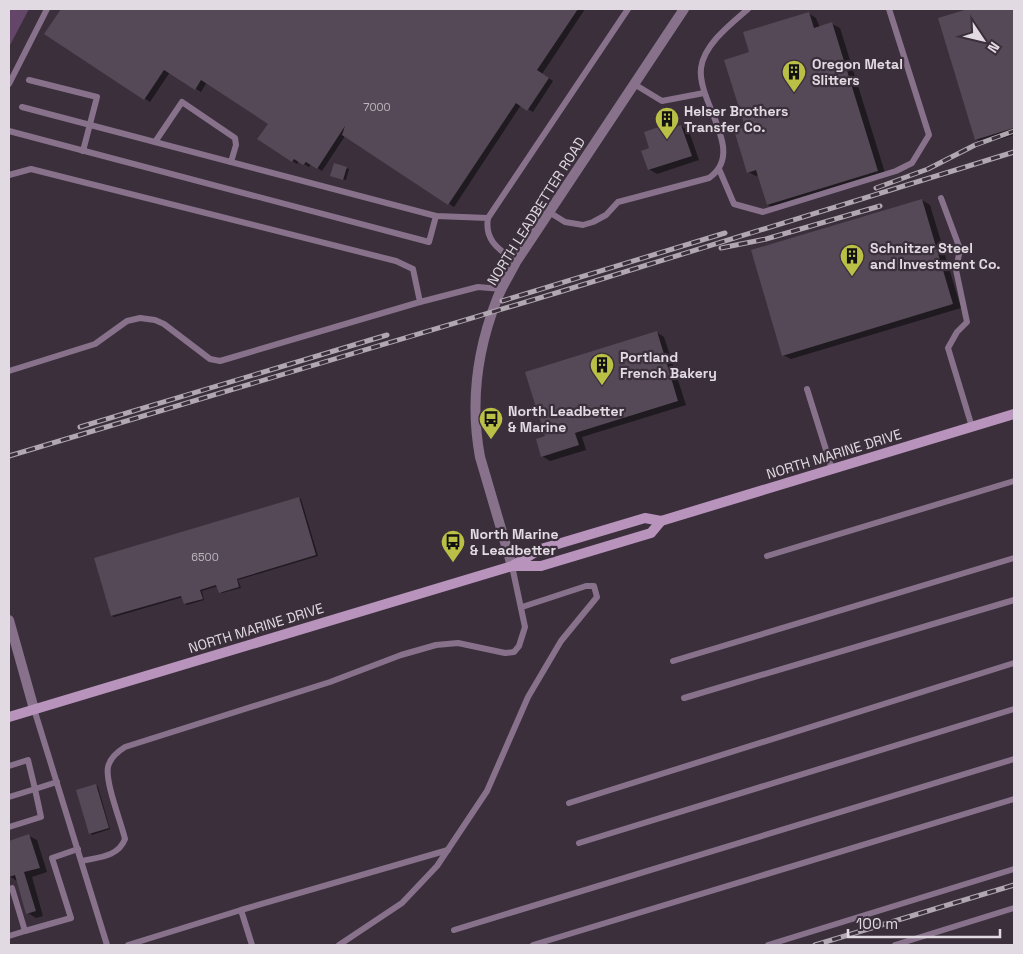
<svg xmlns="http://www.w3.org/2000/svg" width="1023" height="954" font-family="'Space Grotesk',sans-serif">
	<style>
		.green { fill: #644669 }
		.shadow { fill: #0007 }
		.building { fill: #554957 }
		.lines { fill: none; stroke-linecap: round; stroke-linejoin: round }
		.service { stroke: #88728b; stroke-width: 6 }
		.minor { stroke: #88728b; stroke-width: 10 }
		.secondary { stroke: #b894bd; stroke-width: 10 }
		.rail-casing { stroke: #b0a7b1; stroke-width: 5 }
		.rail { stroke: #3b2f3c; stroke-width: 3; stroke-dasharray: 9; stroke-linecap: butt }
		.labels { text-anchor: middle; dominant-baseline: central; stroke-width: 4.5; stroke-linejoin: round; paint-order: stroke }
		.number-label { font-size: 11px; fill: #beb6bf }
		.poi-label { font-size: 14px; font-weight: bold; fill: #e1dae2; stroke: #3b2f3c; text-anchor: start }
		.street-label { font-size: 14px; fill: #e1dae2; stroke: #3b2f3c }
	</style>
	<rect width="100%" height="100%" fill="#3b2f3c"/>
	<path class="green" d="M9,9H29L9,47Z"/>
	<g class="shadow">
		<path d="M63,9H585L542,74L553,81L533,112L521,105L454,207L345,136L322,171L311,164L309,167L299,161L297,164L292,161L269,124L207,82L201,92L170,72L150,102L46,34Z"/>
		<path d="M972,9H1014V135L984,144L976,139L940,19Z"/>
		<path d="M808,13L816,18L820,28L832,24L840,28L886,176L777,209L768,205L759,175L756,176L748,172L746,127L751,53Z"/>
		<path d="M671,124L677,128L681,126L689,131L699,160L657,174L649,169L651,149Z"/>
		<path d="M335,164L349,169L346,180L334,177Z"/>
		<path d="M922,200L930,205L961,308L791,359L783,355Z"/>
		<path d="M656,332L664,337L686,405L582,437L586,450L550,461L542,456L546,437Z"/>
		<path d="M299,498L301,499L318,556L238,580L241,588L222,593L220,592L218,586L202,591L204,600L187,605L185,604L183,597L114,617L112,616L95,559Z"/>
		<path d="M96,785L98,787L110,829L92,835L90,833Z"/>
		<path d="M29,836L37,840L47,872L32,877L43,916L36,918L28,913L17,881L9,876V842Z"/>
	</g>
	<g class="building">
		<path d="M61,9H578L537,70L549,78L527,111L516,103L448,205L342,135L345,126L317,169L306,162L303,165L294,159L292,162L257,139L268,124L201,80L195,90L164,70L144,100L44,34Z"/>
		<path d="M968,9H1014V128L975,140L938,18Z"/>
		<path d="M809,12L814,28L832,22L878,171L767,205L756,170L747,173L734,130L745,127L724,60L749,52L743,32Z"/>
		<path d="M671,123L673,128L681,125L692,156L648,170L641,151L649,148L644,132Z"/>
		<path d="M334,163L347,167L343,180L330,176Z"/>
		<path d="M922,199L953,304L782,356L751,250Z"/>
		<path d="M657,331L678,401L575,433L579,445L541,457L536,439L545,436L525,372Z"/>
		<path d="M299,497L316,555L237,579L239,587L219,593L216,585L200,590L203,599L184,604L181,596L111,616L94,558Z"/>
		<path d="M96,784L109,828L89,834L76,790Z"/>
		<path d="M29,834L40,868L24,872L36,911L26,914L15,875L9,877V841Z"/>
	</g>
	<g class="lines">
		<g class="service">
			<path d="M29,80L97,97L83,151"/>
			<path d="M9,84L47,9"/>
			<path d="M634,84L662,101L704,93"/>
			<path d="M22,107L436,216L488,218C484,241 500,250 516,262"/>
			<path d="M9,131L429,242L436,216"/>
			<path d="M155,142L182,102L235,138L236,145L231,162"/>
			<path d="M719,169L734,204L763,212L896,171L912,163L929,135L889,9"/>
			<path d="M9,175L31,169L396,261L413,269L420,302L220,361L210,359L164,324L155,320L140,318L127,321L95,344L9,371"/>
			<path d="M941,198L960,249L956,270L967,322L957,332L948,348L972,427"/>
			<path d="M549,212L565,222L583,225L593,222L606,215L618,202L709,178C747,152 697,103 701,68C704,44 732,23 748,9"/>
			<path d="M488,218L628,9"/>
			<path d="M420,302L478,287L502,289"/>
			<path d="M807,389L832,469"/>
			<path d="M767,556L1014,481"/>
			<path d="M673,661L1014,558"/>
			<path d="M684,698L1014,600"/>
			<path d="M34,709L107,945"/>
			<path d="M9,766L28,760L35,789L9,797"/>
			<path d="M569,803L1014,663"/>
			<path d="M9,827L41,817L35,789L57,782"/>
			<path d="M579,843L1014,709"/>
			<path d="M82,861C99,857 118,857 125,839C121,822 105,782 108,767C110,758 117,752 125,747L330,682L401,655L436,645L458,643L505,653L514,652L519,646L525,627L512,566"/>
			<path d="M12,888L25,931L71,918L52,858L78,849"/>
			<path d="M454,930L1014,759"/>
			<path d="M9,936L25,931"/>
			<path d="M128,945L241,910"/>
			<path d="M252,945L241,910L448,850"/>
			<path d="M339,945L402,903L437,866L487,791L528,697L561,641L597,597L594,586H586L522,607"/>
			<path d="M533,945L1014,799"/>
			<path d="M768,945L1014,869"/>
			<path d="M895,945L1014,908"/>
		</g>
		<g class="minor">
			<path d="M512,566L480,457C470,403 477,350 497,299C502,286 510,274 516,262L684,9"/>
			<path d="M9,620L34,709"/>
		</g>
		<g class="secondary">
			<path d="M513,566H541L651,533L661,521"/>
			<path d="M9,717L512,566L541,549L645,518L661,521L1014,414"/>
		</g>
		<defs>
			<g id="rail">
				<path d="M876,188L928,169L975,145L1014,131"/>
				<path d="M721,248L766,239L880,206"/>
				<path d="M502,301L725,233"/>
				<path d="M80,427L387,335"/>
				<path d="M9,456L556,293L1014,152"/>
				<path d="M815,945L1014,885"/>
			</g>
		</defs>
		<use href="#rail" class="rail-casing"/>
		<use href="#rail" class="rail"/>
	</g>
	<defs>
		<symbol id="building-pin" viewBox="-11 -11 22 30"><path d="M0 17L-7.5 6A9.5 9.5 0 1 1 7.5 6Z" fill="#bac045" stroke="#3b2f3c"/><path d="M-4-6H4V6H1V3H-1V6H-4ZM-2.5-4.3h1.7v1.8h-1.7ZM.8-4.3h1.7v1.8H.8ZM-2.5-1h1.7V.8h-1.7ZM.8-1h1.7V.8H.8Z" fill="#111"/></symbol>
		<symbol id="bus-pin" viewBox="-11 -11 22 30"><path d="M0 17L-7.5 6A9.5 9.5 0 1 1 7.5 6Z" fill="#bac045" stroke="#3b2f3c"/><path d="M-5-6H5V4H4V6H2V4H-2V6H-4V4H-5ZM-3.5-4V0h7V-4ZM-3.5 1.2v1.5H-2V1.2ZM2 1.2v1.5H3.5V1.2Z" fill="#111"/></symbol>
	</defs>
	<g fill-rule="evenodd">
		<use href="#building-pin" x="780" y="58" width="28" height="38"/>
		<use href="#building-pin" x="653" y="105" width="28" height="38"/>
		<use href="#building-pin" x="838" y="242" width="28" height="38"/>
		<use href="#building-pin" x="588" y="351" width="28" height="38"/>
		<use href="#bus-pin" x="477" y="405" width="28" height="38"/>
		<use href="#bus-pin" x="439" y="528" width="28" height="38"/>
	</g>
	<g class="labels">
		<g class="number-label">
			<text x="377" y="107">7000</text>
			<text x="205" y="557">6500</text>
		</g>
		<g class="poi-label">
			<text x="812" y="64">Oregon Metal<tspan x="812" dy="16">Slitters</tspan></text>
			<text x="684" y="111">Helser Brothers<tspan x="684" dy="16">Transfer Co.</tspan></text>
			<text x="870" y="248">Schnitzer Steel<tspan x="870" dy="16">and Investment Co.</tspan></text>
			<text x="620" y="357">Portland<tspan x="620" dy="16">French Bakery</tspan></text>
			<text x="508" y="411">North Leadbetter<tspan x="508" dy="16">&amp; Marine</tspan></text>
			<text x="470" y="534">North Marine<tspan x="470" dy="16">&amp; Leadbetter</tspan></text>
		</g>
		<g class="street-label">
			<text transform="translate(536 211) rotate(-58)">NORTH LEADBETTER ROAD</text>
			<text transform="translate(834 454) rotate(-17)">NORTH MARINE DRIVE</text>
			<text transform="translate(256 628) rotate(-17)">NORTH MARINE DRIVE</text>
		</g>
	</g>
	<rect width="1023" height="954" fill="none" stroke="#e1dae2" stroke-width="20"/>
	<g transform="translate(983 40) rotate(125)" stroke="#3b2f3c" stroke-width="4" paint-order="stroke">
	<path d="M0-4L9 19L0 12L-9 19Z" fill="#e1dae2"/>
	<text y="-8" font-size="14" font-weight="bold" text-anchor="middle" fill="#e1dae2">N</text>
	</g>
	<path d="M848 929v8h152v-8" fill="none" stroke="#e1dae2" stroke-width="2.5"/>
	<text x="856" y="929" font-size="15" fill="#e1dae2" stroke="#3b2f3c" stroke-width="4" paint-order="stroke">100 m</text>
</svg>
